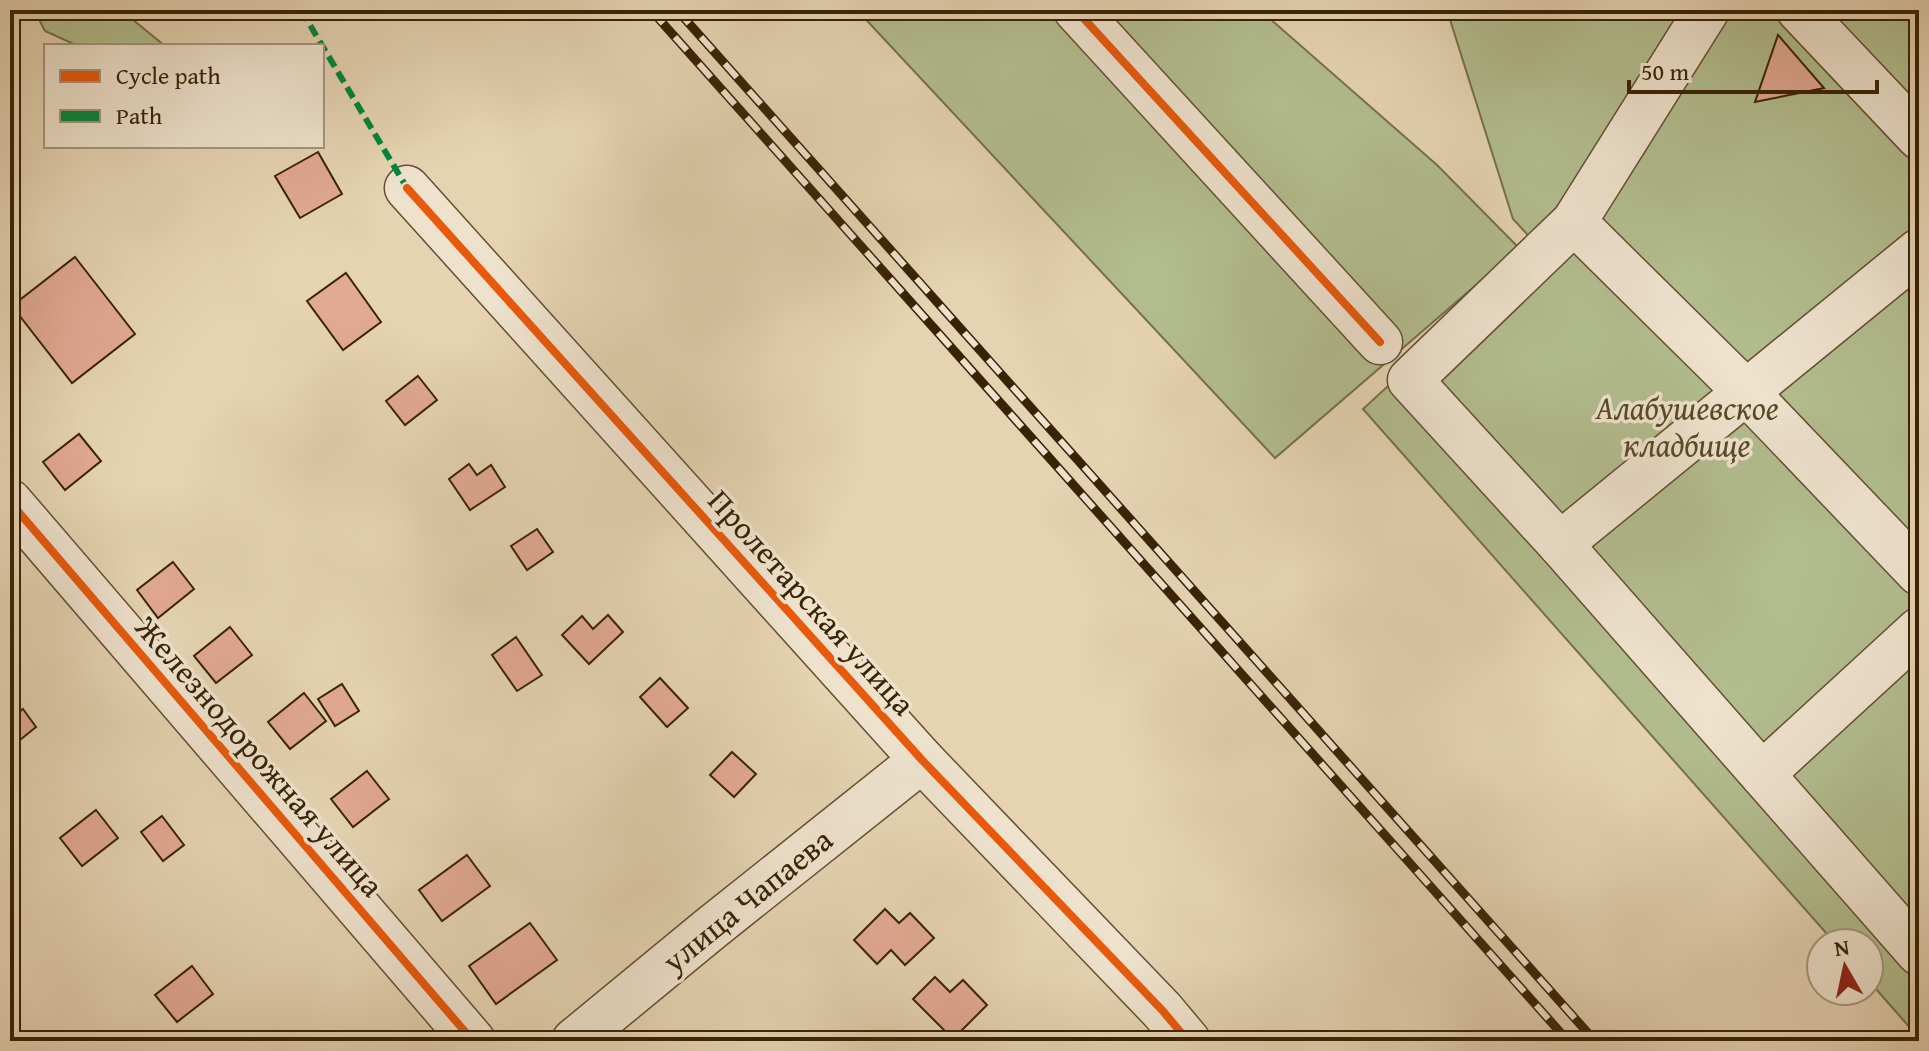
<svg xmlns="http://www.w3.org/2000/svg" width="1929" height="1051" font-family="'Gentium Book Plus',serif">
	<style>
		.green { fill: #b2bd8e; stroke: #76704a; stroke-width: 2 }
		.building { fill: #e2a993; stroke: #392305; stroke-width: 2 }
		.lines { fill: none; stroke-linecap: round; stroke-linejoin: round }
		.minor-casing { stroke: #644f30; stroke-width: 47 }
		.minor { stroke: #eee2cd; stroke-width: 44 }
		.rail-casing { stroke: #392305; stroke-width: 9 }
		.rail { stroke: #eee2cd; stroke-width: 6; stroke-dasharray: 18; stroke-linecap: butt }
		.quiet { stroke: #00873e; stroke-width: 6; stroke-dasharray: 12 6; stroke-linecap: butt }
		.cycleway-casing { stroke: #eee2cd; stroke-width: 13 }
		.cycleway { stroke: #e8590c; stroke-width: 8 }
		.labels { text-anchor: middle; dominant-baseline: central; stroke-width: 7; stroke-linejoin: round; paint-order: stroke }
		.park-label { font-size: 32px; font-style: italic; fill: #574a27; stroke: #eee2cd }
		.street-label { font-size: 32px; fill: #392305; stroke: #eee2cd }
	</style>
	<rect width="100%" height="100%" fill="#e5d3b2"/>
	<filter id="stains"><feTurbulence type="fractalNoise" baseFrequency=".0025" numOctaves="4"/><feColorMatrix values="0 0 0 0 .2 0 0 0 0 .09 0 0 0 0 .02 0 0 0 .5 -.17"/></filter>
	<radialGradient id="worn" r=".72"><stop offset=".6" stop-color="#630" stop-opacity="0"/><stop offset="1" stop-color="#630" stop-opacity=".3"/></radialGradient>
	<g class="green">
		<path d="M34,10H121L165,46H78L45,31Z"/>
		<path d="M857,10H1260L1437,165L1519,248L1275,458Z"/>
		<path d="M1447,10H1919V1038L1869,981V943H1835L1363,409L1539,247L1513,219Z"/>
	</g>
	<g class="building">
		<path d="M1778,35L1824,88L1755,102Z"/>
		<path d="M318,152L342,194L300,218L275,176Z"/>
		<path d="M75,257L135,334L72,383L12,306Z"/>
		<path d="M346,273L381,322L343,350L307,301Z"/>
		<path d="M418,376L437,400L405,425L386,401Z"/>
		<path d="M79,434L101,461L65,490L43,462Z"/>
		<path d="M469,464L477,475L491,465L505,487L470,510L449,479Z"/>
		<path d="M537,529L553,552L527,570L511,546Z"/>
		<path d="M173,562L194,589L158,618L137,590Z"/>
		<path d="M608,615L623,632L589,664L562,635L582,616L593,629Z"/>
		<path d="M230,627L252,655L216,683L194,656Z"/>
		<path d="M516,637L542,675L517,691L492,655Z"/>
		<path d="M660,678L688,708L667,727L640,697Z"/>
		<path d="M342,684L359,711L335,726L318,699Z"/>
		<path d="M304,693L326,721L290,749L268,722Z"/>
		<path d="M23,709L36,727L10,748V714L12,717Z"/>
		<path d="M732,752L756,774L734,797L710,775Z"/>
		<path d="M367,771L389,799L353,827L331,799Z"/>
		<path d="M96,810L118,838L82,866L60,838Z"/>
		<path d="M162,816L184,845L163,861L141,832Z"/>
		<path d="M467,855L490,886L442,921L419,890Z"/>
		<path d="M885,909L899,923L910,913L934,938L905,965L891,950L877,964L854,940Z"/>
		<path d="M530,923L557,960L496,1004L469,966Z"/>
		<path d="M192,966L213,994L177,1022L155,995Z"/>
		<path d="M935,977L950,992L963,980L987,1005L953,1039L913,999Z"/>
	</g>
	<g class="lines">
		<defs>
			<g id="minor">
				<path d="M1076,10L1380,342"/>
				<path d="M1707,10L1574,222L1410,380L1560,544L1919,953"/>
				<path d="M1799,10L1919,137"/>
				<path d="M407,188L922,760L1162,1010L1188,1041"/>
				<path d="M1574,222L1746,392L1919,573"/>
				<path d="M10,502L473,1041"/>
				<path d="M1560,544L1919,251"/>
				<path d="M1762,774L1919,630"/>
				<path d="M574,1041L710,929L922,760"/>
			</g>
		</defs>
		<use href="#minor" class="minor-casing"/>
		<use href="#minor" class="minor"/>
		<defs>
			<g id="rail">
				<path d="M651,10L1568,1041"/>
				<path d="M677,10L1595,1041"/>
			</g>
		</defs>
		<use href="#rail" class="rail-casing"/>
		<use href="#rail" class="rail"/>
		<path class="quiet" d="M301,10L407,188"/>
		<defs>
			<g id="cycleway">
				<path d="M1076,10L1380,342"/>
				<path d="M407,188L922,760L1162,1010L1188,1041"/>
				<path d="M10,502L473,1041"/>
			</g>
		</defs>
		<use href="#cycleway" class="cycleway-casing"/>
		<use href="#cycleway" class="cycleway"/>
	</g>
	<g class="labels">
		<g class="park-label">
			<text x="1687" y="407">Алабушевское<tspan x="1687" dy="37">кладбище</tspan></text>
		</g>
		<g class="street-label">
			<text transform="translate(812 602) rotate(48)">Пролетарская улица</text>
			<text transform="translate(260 756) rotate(49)">Железнодорожная улица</text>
			<text transform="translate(747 900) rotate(-39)">улица Чапаева</text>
		</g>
	</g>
	<rect width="1929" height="1051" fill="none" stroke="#e5d3b2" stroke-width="40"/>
	<rect x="12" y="12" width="1905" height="1027" fill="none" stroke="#392305" stroke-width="4"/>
	<rect x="20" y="20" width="1889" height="1011" fill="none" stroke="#392305" stroke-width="2"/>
	<rect x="44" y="44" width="280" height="104" fill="#eee2cd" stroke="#a6967d" stroke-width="2"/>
	<rect x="60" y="70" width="40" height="12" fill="#e8590c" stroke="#a6967d" stroke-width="2"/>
	<text x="116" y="84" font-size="24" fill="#392305">Cycle path</text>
	<rect x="60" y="110" width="40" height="12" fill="#00873e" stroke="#a6967d" stroke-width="2"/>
	<text x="116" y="124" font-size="24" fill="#392305">Path</text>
	<g transform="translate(1845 967) rotate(351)"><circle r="38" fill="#eee2cd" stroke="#a6967d" stroke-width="2"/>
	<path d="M0-6L14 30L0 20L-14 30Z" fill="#8f2418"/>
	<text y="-12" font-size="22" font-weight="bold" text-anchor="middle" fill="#392305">N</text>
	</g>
	<path d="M1629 80v12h248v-12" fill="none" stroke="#392305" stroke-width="4"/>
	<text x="1641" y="80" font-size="24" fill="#392305" stroke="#eee2cd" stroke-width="6" paint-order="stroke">50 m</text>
	<rect width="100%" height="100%" filter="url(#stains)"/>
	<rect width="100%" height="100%" fill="url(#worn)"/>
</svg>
